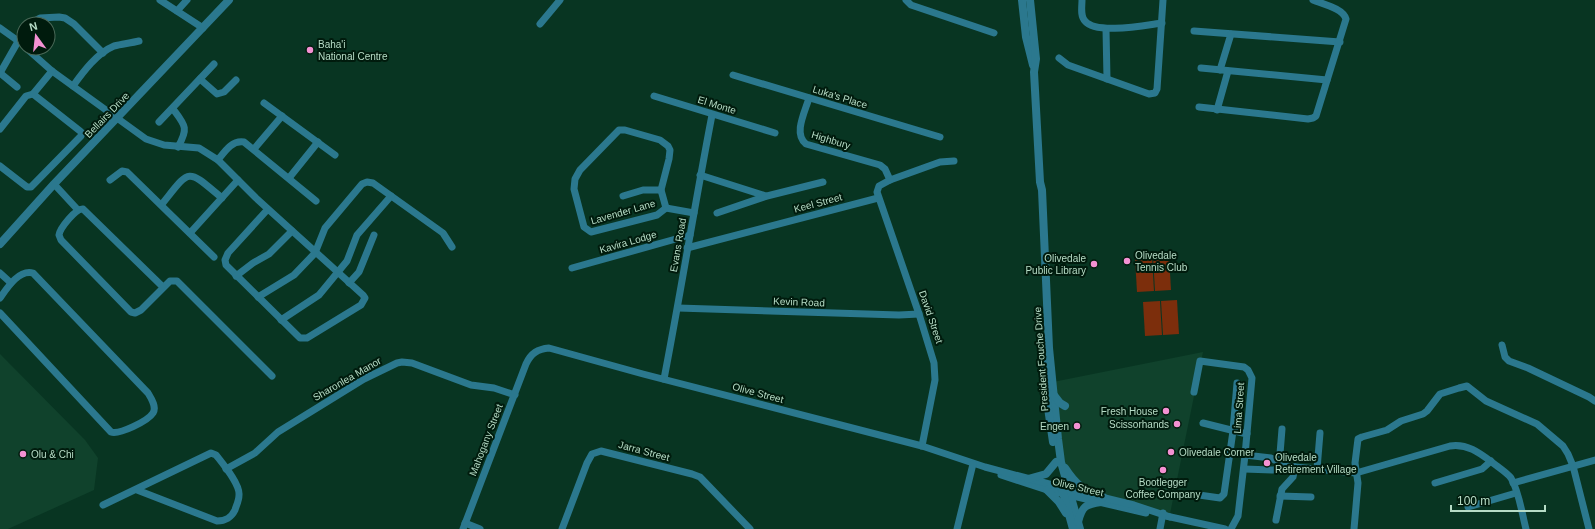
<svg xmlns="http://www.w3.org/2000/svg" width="1595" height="529" font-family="Arial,sans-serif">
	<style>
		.built { fill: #10422c }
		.green { fill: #7c2e0c }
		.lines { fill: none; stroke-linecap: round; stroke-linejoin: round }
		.minor { stroke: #2b788e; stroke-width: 7 }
		.tertiary { stroke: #2b788e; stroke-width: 8 }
		.poi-dot { fill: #f491d3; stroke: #001b0d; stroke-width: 1.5 }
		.labels { text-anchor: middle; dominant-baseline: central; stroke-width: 4; stroke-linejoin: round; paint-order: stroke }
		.poi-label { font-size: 10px; fill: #b6dcc6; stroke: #001b0d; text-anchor: start }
		.street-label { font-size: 10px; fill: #b6dcc6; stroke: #001b0d }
	</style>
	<rect width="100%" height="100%" fill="#083522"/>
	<g class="built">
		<path d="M1203,352L1170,514L1066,491L1053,382Z"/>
		<path d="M0,354L85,440L98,458L94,490L8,529H0Z"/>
	</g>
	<g class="green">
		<path d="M1169,256L1171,290L1155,291L1153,257Z"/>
		<path d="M1152,257L1154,291L1137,292L1135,258Z"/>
		<path d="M1177,300L1179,334L1163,335L1161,301Z"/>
		<path d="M1160,301L1162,335L1145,336L1143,302Z"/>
	</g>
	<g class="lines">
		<g class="minor">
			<path d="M160,0L203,28"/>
			<path d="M906,0L911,5L994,33"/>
			<path d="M1082,0C1082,7 1080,16 1085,21C1096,35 1146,25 1162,23"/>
			<path d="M177,11L187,0"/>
			<path d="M29,24L40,18L59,17L65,18L74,24L103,53"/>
			<path d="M540,24L560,0"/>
			<path d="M0,28L21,43"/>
			<path d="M1106,29L1107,79"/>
			<path d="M1194,31L1340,42"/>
			<path d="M26,48L52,71L146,139L164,145L199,148L218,160L256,198L363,295L365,298L361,305L307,338H300L226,265L225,260L228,253L268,209"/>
			<path d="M1059,58L1068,65L1149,94L1155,93L1157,89L1163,0"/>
			<path d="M1201,68L1327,80"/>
			<path d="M1220,70L1231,34"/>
			<path d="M0,73L24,31"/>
			<path d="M0,73L17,87"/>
			<path d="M733,75L940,137"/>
			<path d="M200,79L217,94L224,92L236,80"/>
			<path d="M73,86C83,72 97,53 114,46C122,44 131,43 139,41"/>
			<path d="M654,96L775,133"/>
			<path d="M809,98C805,112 793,134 806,144L880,165L885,169L890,180"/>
			<path d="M264,103L335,155"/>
			<path d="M1199,107L1308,119L1313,118L1316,116L1346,19C1343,8 1322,4 1313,0"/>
			<path d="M173,109C185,125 189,128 178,147"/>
			<path d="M1217,110L1228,71"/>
			<path d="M159,122L214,64"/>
			<path d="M0,129L26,96L33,94L52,71"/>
			<path d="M619,130H625L660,140L668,146L670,150L669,159L661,190L666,208L657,215L591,232L584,227L574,189L575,179L580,170Z"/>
			<path d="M254,149L282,116"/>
			<path d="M218,160C225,151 232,140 244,142L316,201"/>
			<path d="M0,166L27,187H31L81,136L82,133L80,131L33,94"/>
			<path d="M700,175L766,196"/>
			<path d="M289,178L318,142"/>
			<path d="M110,180L122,171L127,172L214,257"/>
			<path d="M54,184L78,210"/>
			<path d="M623,196L643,190H661"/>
			<path d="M162,204C191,168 186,168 222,198"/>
			<path d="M666,208L694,213"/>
			<path d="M717,213L767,196L823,182"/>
			<path d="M190,233L238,180"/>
			<path d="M687,248L878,198"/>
			<path d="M572,268L690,235"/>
			<path d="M0,273L11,283"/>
			<path d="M236,276L253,263L269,254L292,231"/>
			<path d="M349,283L359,272L374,235"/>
			<path d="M163,287L83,209C76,208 60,228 59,235L61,240L131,312L135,313L141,310L170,281H177L272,376"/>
			<path d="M258,297L294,275L315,253L325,228L362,184L367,182L373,183L443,233L452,247"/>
			<path d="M0,298C7,288 19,269 33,273L148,393C151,398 157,407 153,413C148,421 119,435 111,432L0,313"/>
			<path d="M678,308L899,315L919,314"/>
			<path d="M281,320L319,295L347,261L357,235L391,196"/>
			<path d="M1502,345L1505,357L1509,361L1528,368L1589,397L1595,401"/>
			<path d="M664,379C681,291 695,203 712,115"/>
			<path d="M1194,392L1200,361L1244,367L1248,370L1252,378L1245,455L1238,516L1231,529"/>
			<path d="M1203,423L1247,434"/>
			<path d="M922,446L935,380L934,363L919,314L877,192L879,186L890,180L940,162L954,161"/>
			<path d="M1245,455L1271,458L1286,466L1295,467L1356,473L1450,446C1469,443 1482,455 1497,466C1502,470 1507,473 1511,478C1519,491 1522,514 1526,529"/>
			<path d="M1279,466L1282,429"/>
			<path d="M226,469L255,453L278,432L364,379L397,363L402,362L412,363L471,385L494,388L515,395"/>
			<path d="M1244,469L1273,470L1286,466"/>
			<path d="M1317,469L1320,433"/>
			<path d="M1001,475L1047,490L1146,513"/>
			<path d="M1435,483L1482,469L1491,461"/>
			<path d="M1513,483L1595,460"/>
			<path d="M1192,494L1220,498L1224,494L1233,431L1237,383"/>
			<path d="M1280,496L1311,497"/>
			<path d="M103,505L211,453L216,455C223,464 240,484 239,495C239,501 236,506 235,510C231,518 226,521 217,521L137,490"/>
			<path d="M1468,507L1516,493"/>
			<path d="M1166,516L1225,529"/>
			<path d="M1276,520L1282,489L1293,477L1295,467"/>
			<path d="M465,523L480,529"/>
			<path d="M463,529L526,364C531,353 538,349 549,348L643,374L922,446L985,467L1068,489L1134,505L1170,517"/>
			<path d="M562,529L587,463L592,454L601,451L692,474L700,477L750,529"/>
			<path d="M957,529L973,464"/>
			<path d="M1160,529L1163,513"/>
			<path d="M1354,529L1358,483L1355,463L1358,439L1362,437L1387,430L1401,421L1423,414L1427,411L1440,394L1459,388L1467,386L1486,401L1537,424L1563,446L1568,454L1573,466L1589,529"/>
		</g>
		<g class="tertiary">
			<path d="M1022,0L1026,37L1033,65"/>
			<path d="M1030,0L1036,59L1034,72L1040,182L1042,190L1049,348L1058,439L1061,462L1080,529"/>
			<path d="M0,244L54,184L229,0"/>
			<path d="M1045,364L1048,408L1053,442"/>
			<path d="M1053,394L1060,403L1065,406"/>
			<path d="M1065,468C1076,485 1083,490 1103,497"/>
			<path d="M1028,479L1046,474L1056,462"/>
			<path d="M1062,489L1073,529"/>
			<path d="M1047,490L1059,502L1066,513"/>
			<path d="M1078,522C1082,506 1086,504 1101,502"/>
		</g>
	</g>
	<g class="poi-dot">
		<circle cx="310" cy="50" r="4"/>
		<circle cx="1127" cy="261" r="4"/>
		<circle cx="1094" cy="264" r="4"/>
		<circle cx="1166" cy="411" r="4"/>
		<circle cx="1177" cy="424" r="4"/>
		<circle cx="1077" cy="426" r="4"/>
		<circle cx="1171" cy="452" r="4"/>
		<circle cx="23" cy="454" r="4"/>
		<circle cx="1267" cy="463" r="4"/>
		<circle cx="1163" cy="470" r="4"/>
	</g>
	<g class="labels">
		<g class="poi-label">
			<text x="318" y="44">Baha'i<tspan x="318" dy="12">National Centre</tspan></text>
			<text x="1135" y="255">Olivedale<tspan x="1135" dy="12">Tennis Club</tspan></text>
			<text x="1086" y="258" text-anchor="end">Olivedale<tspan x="1086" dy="12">Public Library</tspan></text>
			<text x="1158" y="411" text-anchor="end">Fresh House</text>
			<text x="1169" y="424" text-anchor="end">Scissorhands</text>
			<text x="1069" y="426" text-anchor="end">Engen</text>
			<text x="1179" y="452">Olivedale Corner</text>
			<text x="31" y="454">Olu &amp; Chi</text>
			<text x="1275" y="457">Olivedale<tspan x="1275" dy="12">Retirement Village</tspan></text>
			<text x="1163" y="482" text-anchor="middle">Bootlegger<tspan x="1163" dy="12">Coffee Company</tspan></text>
		</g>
		<g class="street-label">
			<text transform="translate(840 97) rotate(17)">Luka's Place</text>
			<text transform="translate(717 105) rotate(17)">El Monte</text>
			<text transform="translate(107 115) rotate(-46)">Bellairs Drive</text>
			<text transform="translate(831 140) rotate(17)">Highbury</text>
			<text transform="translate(818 203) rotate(-15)">Keel Street</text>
			<text transform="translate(623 212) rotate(-16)">Lavender Lane</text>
			<text transform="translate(628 242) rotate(-16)">Kavira Lodge</text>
			<text transform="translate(678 245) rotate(-80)">Evans Road</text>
			<text transform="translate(799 302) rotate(2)">Kevin Road</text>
			<text transform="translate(931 317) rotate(71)">David Street</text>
			<text transform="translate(1041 359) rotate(-94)">President Fouche Drive</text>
			<text transform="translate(347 379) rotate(-30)">Sharonlea Manor</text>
			<text transform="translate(758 393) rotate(15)">Olive Street</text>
			<text transform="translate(1239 408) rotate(-86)">Lima Street</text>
			<text transform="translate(486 440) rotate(-69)">Mahogany Street</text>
			<text transform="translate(644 451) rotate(15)">Jarra Street</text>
			<text transform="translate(1078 487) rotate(13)">Olive Street</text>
		</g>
	</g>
	<g transform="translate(36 36) rotate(345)"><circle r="19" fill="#001b0d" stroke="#496857"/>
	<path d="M0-3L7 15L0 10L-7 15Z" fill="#f491d3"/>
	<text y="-6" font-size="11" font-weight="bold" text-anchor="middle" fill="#b6dcc6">N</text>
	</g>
	<path d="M1451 505v6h94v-6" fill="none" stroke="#b6dcc6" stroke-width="2"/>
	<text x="1457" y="505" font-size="12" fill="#b6dcc6" stroke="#001b0d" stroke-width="3" paint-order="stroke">100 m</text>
</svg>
